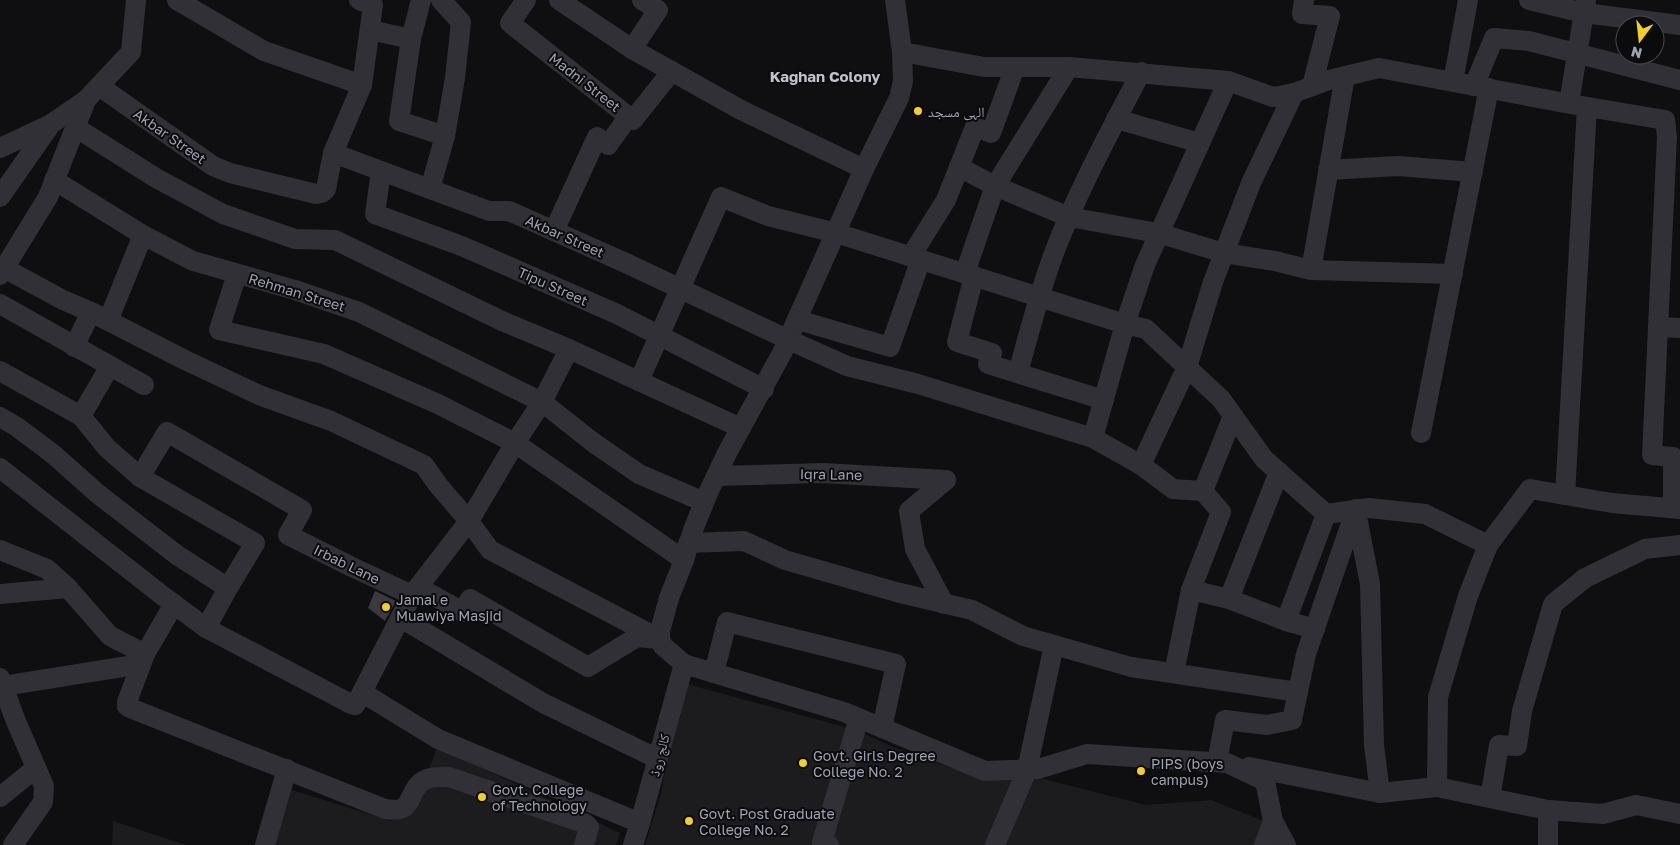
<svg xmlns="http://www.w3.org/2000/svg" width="1680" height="845" font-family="'Golos Text','Noto Naskh Arabic',sans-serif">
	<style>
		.built { fill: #1c1b1e }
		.building { fill: #3a393e }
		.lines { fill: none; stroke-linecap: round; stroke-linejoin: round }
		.minor { stroke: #303036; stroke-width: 20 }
		.poi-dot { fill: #f4d024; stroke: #0b0a0c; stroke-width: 2 }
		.labels { text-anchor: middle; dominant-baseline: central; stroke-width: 4; stroke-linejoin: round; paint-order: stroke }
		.street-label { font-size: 14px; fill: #a0a3b2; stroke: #0b0a0c }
		.poi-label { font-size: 14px; fill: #a0a3b2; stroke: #0b0a0c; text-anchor: start }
		.neighbourhood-label { font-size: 15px; font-weight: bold; fill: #c1c2ce; stroke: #0b0a0c }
	</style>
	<rect width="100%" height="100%" fill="#0f0f11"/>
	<g class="built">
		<path d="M683,683L856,730L895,748L985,780L1043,779L1146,805L1211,800L1266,822L1278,845H645L660,797Z"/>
		<path d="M437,747L620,833L616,845H269L286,788L391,821L416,806Z"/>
		<path d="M113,821L186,845H112Z"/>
	</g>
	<path class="building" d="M375,591L396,601L385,621L368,608Z"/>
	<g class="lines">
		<g class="minor">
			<path d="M177,0L264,51L362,85"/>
			<path d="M421,0L411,39L399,121L445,136L430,189"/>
			<path d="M441,0L461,22L455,78L445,136"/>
			<path d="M526,0L510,23L633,120L672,71"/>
			<path d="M559,0L632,49L741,110L864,169"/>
			<path d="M895,0L902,52L903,81L899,98L864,169L782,353L727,453L708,493L693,530L684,560L669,598L660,631V639L663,646L684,664L844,712L985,771L1038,769L1087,754L1227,763L1265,781L1273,821L1286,845"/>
			<path d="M1304,0L1302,14L1330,16L1312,86"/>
			<path d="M1529,0L1584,13L1680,25"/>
			<path d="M370,30L411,39"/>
			<path d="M632,49L658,10L642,0"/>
			<path d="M902,52L984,67H1069L1228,81L1273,97L1294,93L1329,80L1379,68L1576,105L1665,120L1667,137L1652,455L1673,457V508"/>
			<path d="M1453,82L1468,0"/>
			<path d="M99,86L213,166L230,173L316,194L322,193L326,189L333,153L362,85L373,5L359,0"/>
			<path d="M1474,86L1494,38L1529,41L1680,80"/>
			<path d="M1569,103L1586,0"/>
			<path d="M1116,119L1200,143"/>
			<path d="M75,127L156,178L223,214L295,239L335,240L502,321L569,349"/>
			<path d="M0,148L49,125"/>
			<path d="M333,153L489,211H509L628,264L789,340L847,366L918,384L1093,438L1141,465L1173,489L1203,491L1221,512L1191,590L1174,673"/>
			<path d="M959,167L995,186L1069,217L1158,233L1224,253L1275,261L1311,270L1453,274"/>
			<path d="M1328,170L1398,166L1473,172"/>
			<path d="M381,171L375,214L464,247L617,314L764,389"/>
			<path d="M54,180L143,235L193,261L295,290L359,312L542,402L594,443L639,474L704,502"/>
			<path d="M0,197L51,124L86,100"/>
			<path d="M554,231L597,137L608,145L629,116"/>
			<path d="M911,256L946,200L975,127L991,133L1015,67"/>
			<path d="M4,268L63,300L91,312L183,359L259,395L331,421L424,465L438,485L469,521L515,443L542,402L569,349L741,428"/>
			<path d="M1311,270L1345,76"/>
			<path d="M965,273L995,186L1069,67"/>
			<path d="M237,274L219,330L324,354L438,404L515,443L684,560"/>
			<path d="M0,275L48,197L86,100L131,52L136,0"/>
			<path d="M974,276L957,342L992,353L988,364L1104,400"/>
			<path d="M0,304L144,385"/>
			<path d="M798,320L890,347L921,259"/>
			<path d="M108,321L143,235"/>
			<path d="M1658,327L1680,328"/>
			<path d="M74,347L91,312"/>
			<path d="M0,371L81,416L107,448L140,477L255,543L228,588L206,628"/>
			<path d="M1018,373C1029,333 1039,293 1054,253C1078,190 1110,132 1141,72"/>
			<path d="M639,381L721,197L768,216L836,233L1125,324L1146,329L1221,399L1264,459L1326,514L1369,508L1425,514L1488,545"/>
			<path d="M81,416L110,366"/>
			<path d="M0,417L17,427L53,454L98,494L177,555L228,588"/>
			<path d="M1421,433L1489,88"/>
			<path d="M1093,438L1125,324L1145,265L1228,81"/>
			<path d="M1141,465L1187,367L1213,282L1251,183L1294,93"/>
			<path d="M0,468L163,596L206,628L351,704L355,705L357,702L412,595"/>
			<path d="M716,476L823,473L946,480"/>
			<path d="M140,477L167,432L302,510L288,535L350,566L412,595L469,521L490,550L660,639"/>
			<path d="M1203,491L1233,416"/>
			<path d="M1565,495L1587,107"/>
			<path d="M1356,512L1370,584L1374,745L1380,793"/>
			<path d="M688,543L744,541L785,560L896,592L972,610L1023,636L1131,667L1298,692"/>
			<path d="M0,550L47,569L68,588"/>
			<path d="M418,587L463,612L470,599L588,667L637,637L658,639"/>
			<path d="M1191,590L1229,599L1286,621L1315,629"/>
			<path d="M0,594L68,588L110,636L145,654L174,604"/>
			<path d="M1229,599L1279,472"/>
			<path d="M944,604L915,549L909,511L946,480"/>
			<path d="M401,618L543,703L658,759"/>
			<path d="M1286,621L1326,514"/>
			<path d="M145,654L127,702V706L130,708L385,809C413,813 406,799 419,784C427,776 439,777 449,777L586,824L589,827L584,845"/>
			<path d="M714,673L727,622L896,664L882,728"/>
			<path d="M0,678L15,719L44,786L43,802L13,845"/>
			<path d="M3,686L141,664"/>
			<path d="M363,693L438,739L640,823"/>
			<path d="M1217,762L1225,720L1267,725L1292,720L1306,654L1356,509"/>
			<path d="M1249,767L1380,793L1437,787L1438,697L1468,596L1488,545L1530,489L1612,503L1680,509"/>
			<path d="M1437,787L1548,810L1603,814L1636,805L1680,814"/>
			<path d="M0,797L36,768"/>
			<path d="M1490,798L1499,745L1517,746L1522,711L1553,604L1585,578L1645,549L1680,545"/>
			<path d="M1548,810V845"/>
			<path d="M265,845L287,769"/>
			<path d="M633,845L640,823L684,664"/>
			<path d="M829,845L822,842L859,718"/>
			<path d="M995,845L1027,770L1054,645"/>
			<path d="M1264,845L1273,821"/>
		</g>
	</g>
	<g class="poi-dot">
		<circle cx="918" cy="111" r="5"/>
		<circle cx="386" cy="607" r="5"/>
		<circle cx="803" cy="763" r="5"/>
		<circle cx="1141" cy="771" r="5"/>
		<circle cx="482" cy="797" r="5"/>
		<circle cx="689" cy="821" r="5"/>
	</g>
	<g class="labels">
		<g class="street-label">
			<text transform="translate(585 82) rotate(38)">Madni Street</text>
			<text transform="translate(170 136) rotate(35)">Akbar Street</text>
			<text transform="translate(565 236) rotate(24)">Akbar Street</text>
			<text transform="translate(553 286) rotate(24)">Tipu Street</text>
			<text transform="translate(297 292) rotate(17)">Rehman Street</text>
			<text transform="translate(831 474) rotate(1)">Iqra Lane</text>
			<text transform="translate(347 564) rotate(26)">Irbab Lane</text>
			<text transform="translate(659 755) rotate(-75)">کالج روڈ</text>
		</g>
		<g class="poi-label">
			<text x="928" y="111">الہی مسجد</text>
			<text x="396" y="599">Jamal e<tspan x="396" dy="16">Muawiya Masjid</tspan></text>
			<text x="813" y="755">Govt. Girls Degree<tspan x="813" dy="16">College No. 2</tspan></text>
			<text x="1151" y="763">PIPS (boys<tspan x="1151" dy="16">campus)</tspan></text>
			<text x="492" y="789">Govt. College<tspan x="492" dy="16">of Technology</tspan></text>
			<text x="699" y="813">Govt. Post Graduate<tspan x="699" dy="16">College No. 2</tspan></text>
		</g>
		<g class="neighbourhood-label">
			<text x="825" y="76">Kaghan Colony</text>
		</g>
	</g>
	<g transform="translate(1640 40) rotate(195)"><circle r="24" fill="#0b0a0c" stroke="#47474e"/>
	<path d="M0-4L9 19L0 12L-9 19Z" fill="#f4d024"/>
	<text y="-8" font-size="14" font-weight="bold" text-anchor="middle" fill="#a0a3b2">N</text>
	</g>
</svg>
